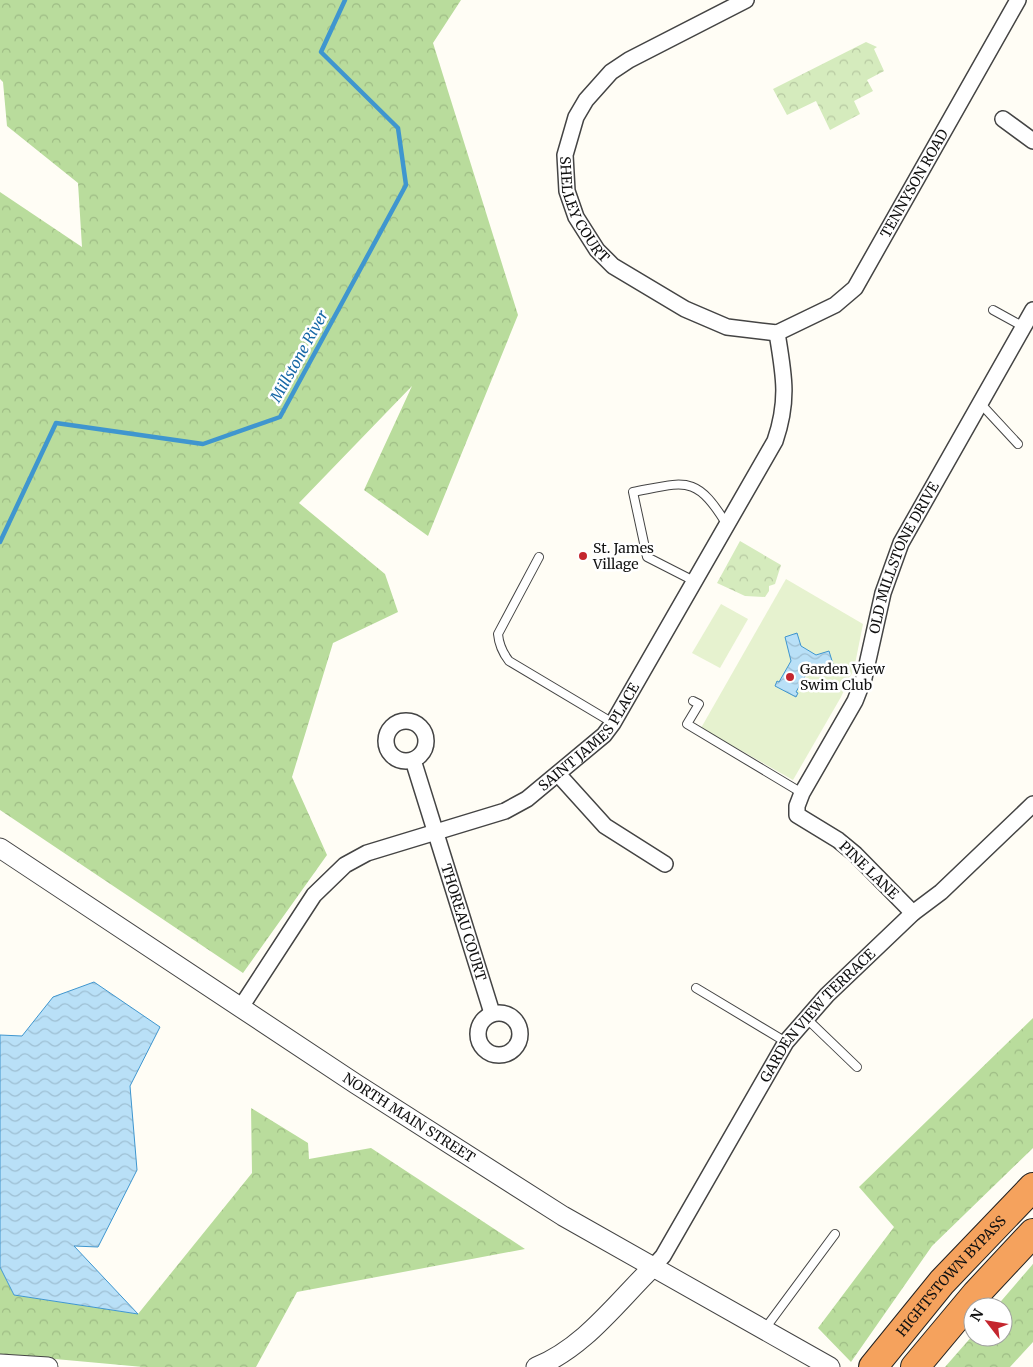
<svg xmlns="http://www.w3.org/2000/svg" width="1033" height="1367" font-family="Merriweather,serif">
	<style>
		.forest { fill: url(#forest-crowns) }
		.park { fill: url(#park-crowns) }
		.pitch { fill: #e6f2cf }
		.water { fill: url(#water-waves); stroke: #3f96cf }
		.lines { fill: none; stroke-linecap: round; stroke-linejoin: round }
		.stream { stroke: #3f96cf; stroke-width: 4.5 }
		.service-casing { stroke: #444; stroke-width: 10 }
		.minor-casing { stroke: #444; stroke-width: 18 }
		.tertiary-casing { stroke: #444; stroke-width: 21 }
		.motorway-casing { stroke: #222; stroke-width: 30 }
		.service { stroke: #fff; stroke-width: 8 }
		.minor { stroke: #fff; stroke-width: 15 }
		.tertiary { stroke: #fff; stroke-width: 19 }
		.motorway { stroke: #f5a25d; stroke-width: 28 }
		.poi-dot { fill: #c4262e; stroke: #fff; stroke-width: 2 }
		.labels { text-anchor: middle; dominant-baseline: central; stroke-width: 5; stroke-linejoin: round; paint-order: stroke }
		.street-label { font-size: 14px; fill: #111; stroke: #fff }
		.poi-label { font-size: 14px; fill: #111; stroke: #fff; text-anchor: start }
		.water-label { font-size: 15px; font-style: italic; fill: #1768a6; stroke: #fff }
	</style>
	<defs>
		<pattern id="forest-crowns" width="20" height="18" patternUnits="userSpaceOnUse" patternTransform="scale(1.25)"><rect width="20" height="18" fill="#b9dc9c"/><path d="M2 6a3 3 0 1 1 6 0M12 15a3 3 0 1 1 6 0" fill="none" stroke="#9ebc85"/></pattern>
		<pattern id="park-crowns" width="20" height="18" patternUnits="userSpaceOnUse" patternTransform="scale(1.25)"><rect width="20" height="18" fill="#d5ebbd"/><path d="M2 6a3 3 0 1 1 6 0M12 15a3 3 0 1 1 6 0" fill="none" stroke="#b6c8a1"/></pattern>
		<pattern id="water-waves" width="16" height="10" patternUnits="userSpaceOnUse" patternTransform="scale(1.25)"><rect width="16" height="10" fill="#b9e0f7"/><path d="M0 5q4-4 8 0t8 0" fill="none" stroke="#9ebfd3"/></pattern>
	</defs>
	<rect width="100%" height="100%" fill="#fffdf5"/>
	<g class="forest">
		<path d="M0,0H461L433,43L518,315L428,536L364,490L412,386L299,503L385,574L398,612L333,643L292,777L327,855L243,973L0,810V192L82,247L78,183L7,126L3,82L0,79Z"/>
		<path d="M1033,1018V1148L932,1246L851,1362L818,1328L894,1227L859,1187Z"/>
		<path d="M251,1108L308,1143L309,1159L371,1148L525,1249L297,1292L256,1367H143L0,1354V1267L14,1295L138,1314L252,1173Z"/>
		<path d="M1033,1264V1342L1010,1367H945L973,1335V1337H1003V1307H996Z"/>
	</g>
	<g class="park">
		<path d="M866,42L877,47L874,49L884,71L867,80L873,91L854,101L860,114L830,130L816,101L787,115L773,89Z"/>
		<path d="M740,541L781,565L775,584L769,586V591L765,597L745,596L717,583Z"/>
	</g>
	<g class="pitch">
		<path d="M786,579L863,624L854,669L841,697L793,780L701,728Z"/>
		<path d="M721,604L748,619L720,668L692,653Z"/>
	</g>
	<g class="water">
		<path d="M797,633L801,646L816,655L829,651L833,664L808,671L796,692L798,693L796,697L775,686L777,681L779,682L791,661L785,637Z"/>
		<path d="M94,982L160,1027L130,1086L137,1170L98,1247L74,1246L138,1314L14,1295L0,1267V1035L22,1036L53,997Z"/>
	</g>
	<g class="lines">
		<path class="stream" d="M0,542L56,423L203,444L280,417L406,185L398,128L321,52L345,0"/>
		<defs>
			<g id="service">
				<path d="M993,310L1024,327"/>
				<path d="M980,403L1018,444"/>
				<path d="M539,557L498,634C499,645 502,652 509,661L613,723"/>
				<path d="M694,581L647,557L633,492C686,482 696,474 727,525"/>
				<path d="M693,701L699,704L687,724L802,793"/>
				<path d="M696,988L786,1042"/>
				<path d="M806,1018L857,1067"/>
				<path d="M764,1330L835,1234"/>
			</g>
			<g id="minor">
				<path id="s1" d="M746,0L629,60L611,72L586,100L576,117L565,155L567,191L576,217L597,250L613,266L685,309L727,327L777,333L835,305L855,288L1018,0"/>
				<path d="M1003,119L1033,141"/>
				<circle cx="406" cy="741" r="20"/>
				<path id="s2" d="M413,760L492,1013"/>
				<path d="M558,774L605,826L665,864"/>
				<path id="s3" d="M913,913L855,854L838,840L797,815V806L802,793L855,701L864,678L883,593L901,543L1033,310"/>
				<path id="s4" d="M241,1007L314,895L345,865L367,853L505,811L527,799L604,735L613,723L775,441C789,400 784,375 777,333"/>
				<circle cx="499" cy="1034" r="21"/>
				<path id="s5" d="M653,1267L663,1256L786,1042L827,995L913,913L941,892L1033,804"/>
			</g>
			<g id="tertiary">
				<path id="s6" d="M0,848L356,1084L563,1216L830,1367"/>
				<path d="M0,1364L48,1367"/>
				<path d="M536,1367C584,1348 617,1302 653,1267"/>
			</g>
			<g id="motorway">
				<path id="s7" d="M873,1367L942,1282L1033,1187"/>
				<path d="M915,1367L976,1294L1033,1233"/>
			</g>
		</defs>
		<use href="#service" class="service-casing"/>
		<use href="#minor" class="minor-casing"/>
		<use href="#tertiary" class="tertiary-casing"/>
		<use href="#motorway" class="motorway-casing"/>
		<use href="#service" class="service"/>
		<use href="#minor" class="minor"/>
		<use href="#tertiary" class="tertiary"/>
		<use href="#motorway" class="motorway"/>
	</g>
	<g class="poi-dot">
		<circle cx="583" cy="556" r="5"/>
		<circle cx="790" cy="677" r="5"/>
	</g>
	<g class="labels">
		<g class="street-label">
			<text stroke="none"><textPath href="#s1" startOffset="766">TENNYSON ROAD</textPath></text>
			<text stroke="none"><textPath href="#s1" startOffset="309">SHELLEY COURT</textPath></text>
			<text stroke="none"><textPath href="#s3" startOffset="434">OLD MILLSTONE DRIVE</textPath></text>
			<text stroke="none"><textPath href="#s4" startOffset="460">SAINT JAMES PLACE</textPath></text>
			<text transform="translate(869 870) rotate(44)">PINE LANE</text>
			<text stroke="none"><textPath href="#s2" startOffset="170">THOREAU COURT</textPath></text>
			<text stroke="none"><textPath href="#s5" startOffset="302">GARDEN VIEW TERRACE</textPath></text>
			<text stroke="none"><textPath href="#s6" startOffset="490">NORTH MAIN STREET</textPath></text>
			<text stroke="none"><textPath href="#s7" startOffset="120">HIGHTSTOWN BYPASS</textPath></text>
		</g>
		<g class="poi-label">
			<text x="593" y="548">St. James<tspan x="593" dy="16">Village</tspan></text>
			<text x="800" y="669">Garden View<tspan x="800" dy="16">Swim Club</tspan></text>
		</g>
		<g class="water-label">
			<text transform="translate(299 356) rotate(-61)">Millstone River</text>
		</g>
	</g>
	<g transform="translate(988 1322) rotate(301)"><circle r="24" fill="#ffffff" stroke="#a0a0a0"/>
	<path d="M0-4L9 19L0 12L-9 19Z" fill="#c4262e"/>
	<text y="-8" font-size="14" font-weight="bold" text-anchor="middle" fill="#111111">N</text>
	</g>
</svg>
